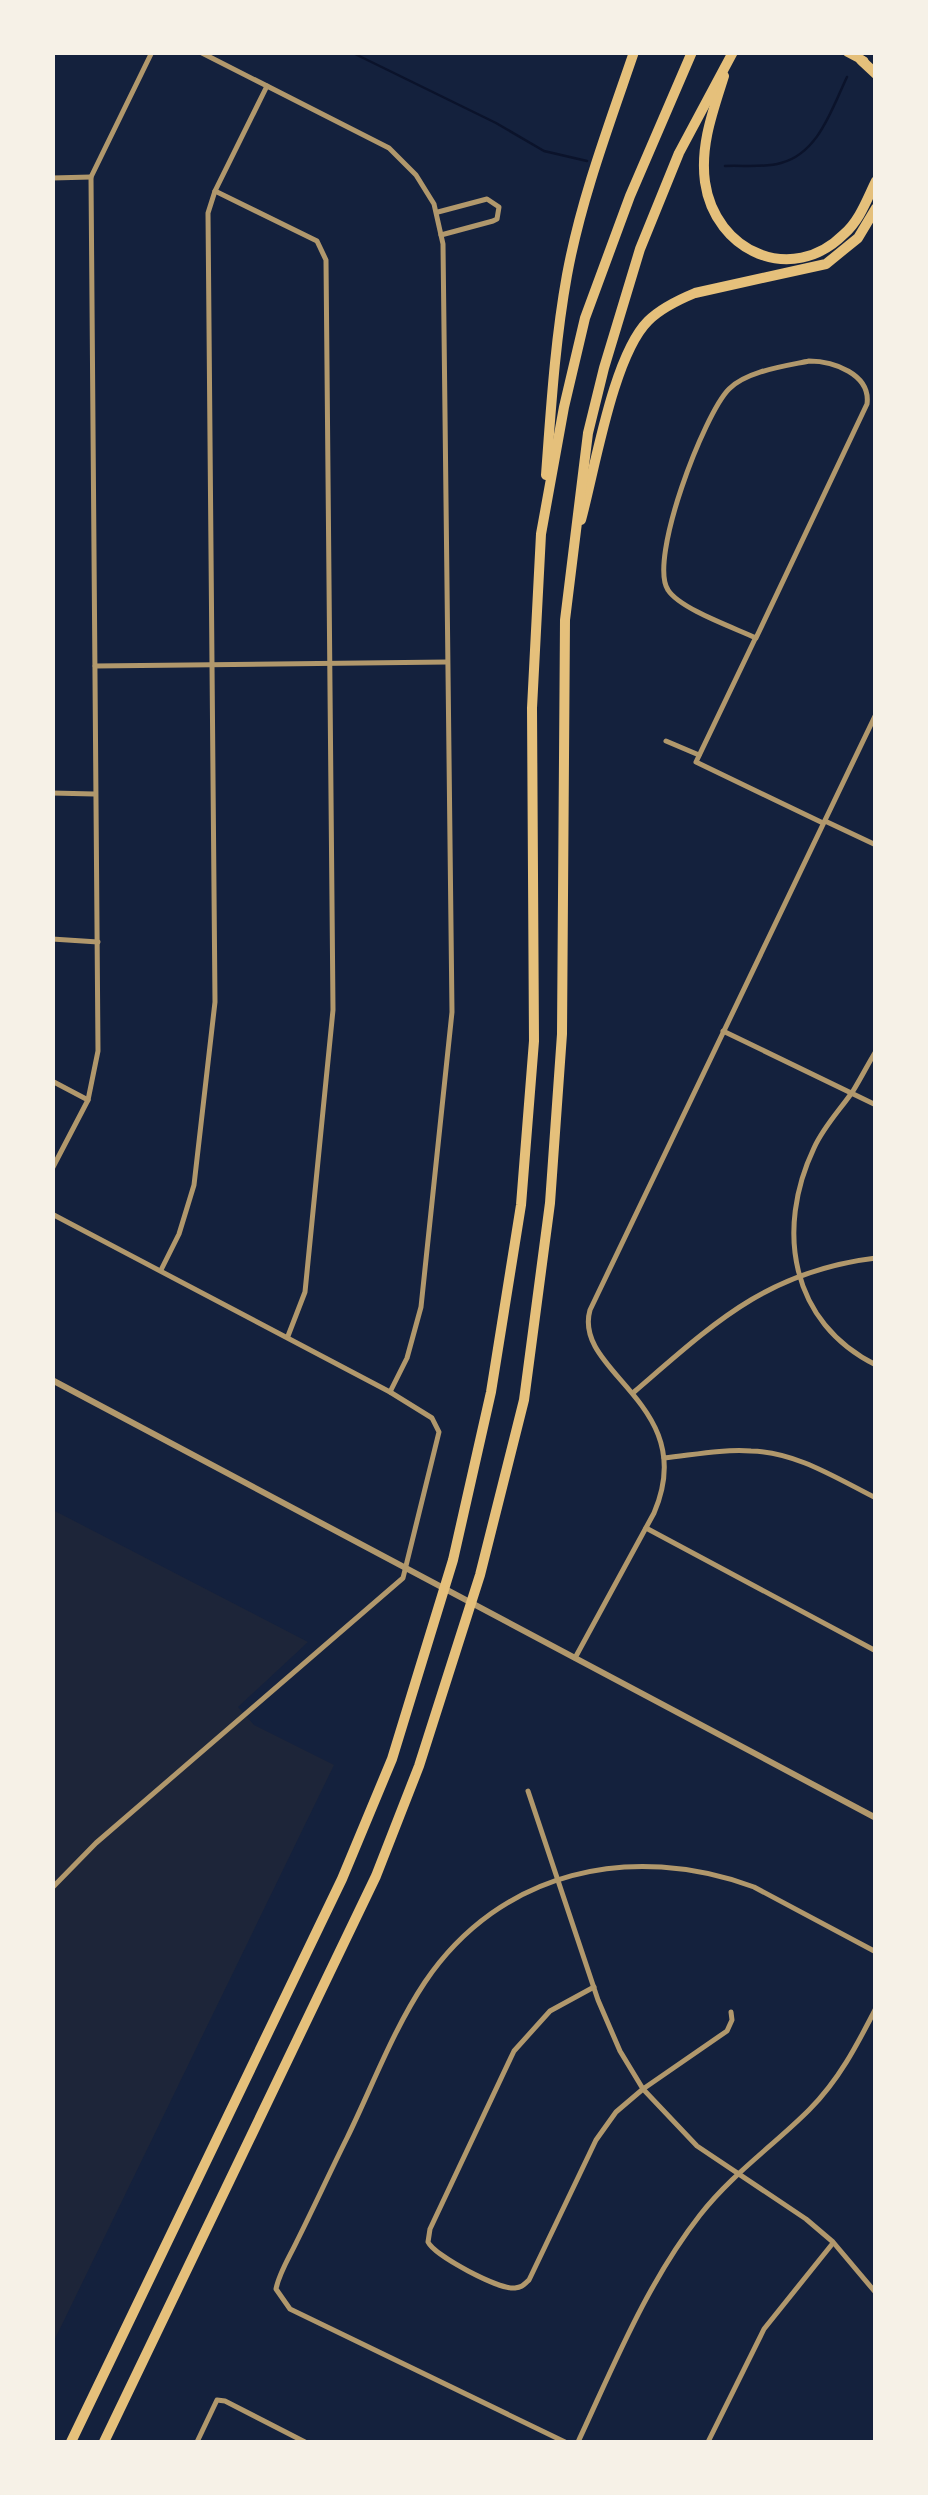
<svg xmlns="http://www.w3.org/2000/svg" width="928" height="2495" font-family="'Roboto Condensed',sans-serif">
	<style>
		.green { fill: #1d2539 }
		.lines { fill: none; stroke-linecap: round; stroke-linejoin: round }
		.stream { stroke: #0b132b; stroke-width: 2.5 }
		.minor { stroke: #b1986c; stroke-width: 5 }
		.tertiary { stroke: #b1986c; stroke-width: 6 }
		.primary { stroke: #e5c07b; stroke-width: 9 }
		.motorway { stroke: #e5c07b; stroke-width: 10 }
	</style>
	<rect width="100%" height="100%" fill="#14213d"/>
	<path class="green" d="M53,1510L308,1642L238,1707L254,1725L334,1765L53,2343Z"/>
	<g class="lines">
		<g class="stream">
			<path d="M351,52L496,123L544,151L587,161"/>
			<path d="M725,166C742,165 764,168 781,163C819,153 832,108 847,77"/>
		</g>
		<g class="minor">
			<path d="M200,52L389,148L416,175L434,204L443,244L452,1012L421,1307L407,1358L390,1392"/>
			<path d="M52,178L91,177"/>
			<path d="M215,191L317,241L326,260L333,1010L305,1292L288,1336"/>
			<path d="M438,212L487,199L499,207L497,219L493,221L441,235"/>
			<path d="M809,361C833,361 871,374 867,404L756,638C735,628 680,609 668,590C648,560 704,414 729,389C747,371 785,366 809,361Z"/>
			<path d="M755,639L696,762L823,823"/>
			<path d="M95,666L447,662"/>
			<path d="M666,741L699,755"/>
			<path d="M52,793L94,794"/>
			<path d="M825,821L876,845"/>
			<path d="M52,939L98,942"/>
			<path d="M723,1031L876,1105"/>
			<path d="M876,1051C868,1064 861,1078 853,1091C840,1110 824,1126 814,1148C775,1230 791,1323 876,1365"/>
			<path d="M52,1081L88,1100"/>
			<path d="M52,1169L88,1100L98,1051L91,177L152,52"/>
			<path d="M52,1214L390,1392L432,1418L439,1432L403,1578L96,1843L52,1888"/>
			<path d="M161,1270L179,1234L194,1185L215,1002L208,213L215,191L267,86"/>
			<path d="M634,1392C713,1324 767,1271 876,1258"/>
			<path d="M664,1458C693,1455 722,1449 751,1451C796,1452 836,1478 876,1498"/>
			<path d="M646,1528L876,1651"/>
			<path d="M575,1658L654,1513C701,1404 572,1373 590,1310L876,714"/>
			<path d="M528,1791L598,2000L620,2051L643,2089L697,2146L806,2219L833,2242L876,2293"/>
			<path d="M594,1987L550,2011L514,2051L430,2229L428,2242C435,2256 499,2290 515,2288C523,2287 523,2285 529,2280L596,2140L616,2112L643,2089L727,2031L732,2020L731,2012"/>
			<path d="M197,2442L217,2400L225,2401L305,2442"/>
			<path d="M565,2442L290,2309L276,2289C279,2273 290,2256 297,2241C314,2207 330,2172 347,2138C372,2087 393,2030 425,1982C501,1870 631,1842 754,1887L876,1952"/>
			<path d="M578,2442C614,2365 647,2283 700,2215C732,2174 773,2146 809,2110C839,2080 857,2045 876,2008"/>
			<path d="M708,2442L764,2329L833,2243"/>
		</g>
		<path class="tertiary" d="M52,1380L876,1818"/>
		<path class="primary" d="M847,52L864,61"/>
		<g class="motorway">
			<path d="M861,60L876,74"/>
			<path d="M724,76C713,111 700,145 705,182C715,252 792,286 844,234C860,220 867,199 876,181"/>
			<path d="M546,475C551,408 555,341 567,275C581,199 609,125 634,52"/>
			<path d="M581,520C595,469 613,356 648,321C661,308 678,300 695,293L826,264L858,238L876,208"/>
			<path d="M71,2442L342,1879L392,1759L453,1560L491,1392L521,1205L534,1041L532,708L541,534L564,407L585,318L630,196L692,52"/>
			<path d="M104,2442L376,1876L419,1766L480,1575L524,1400L550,1203L562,1034L565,620L588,433L604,368L640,249L679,153L733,52"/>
		</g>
	</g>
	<rect width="928" height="2495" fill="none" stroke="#f6f1e7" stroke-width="110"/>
</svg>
